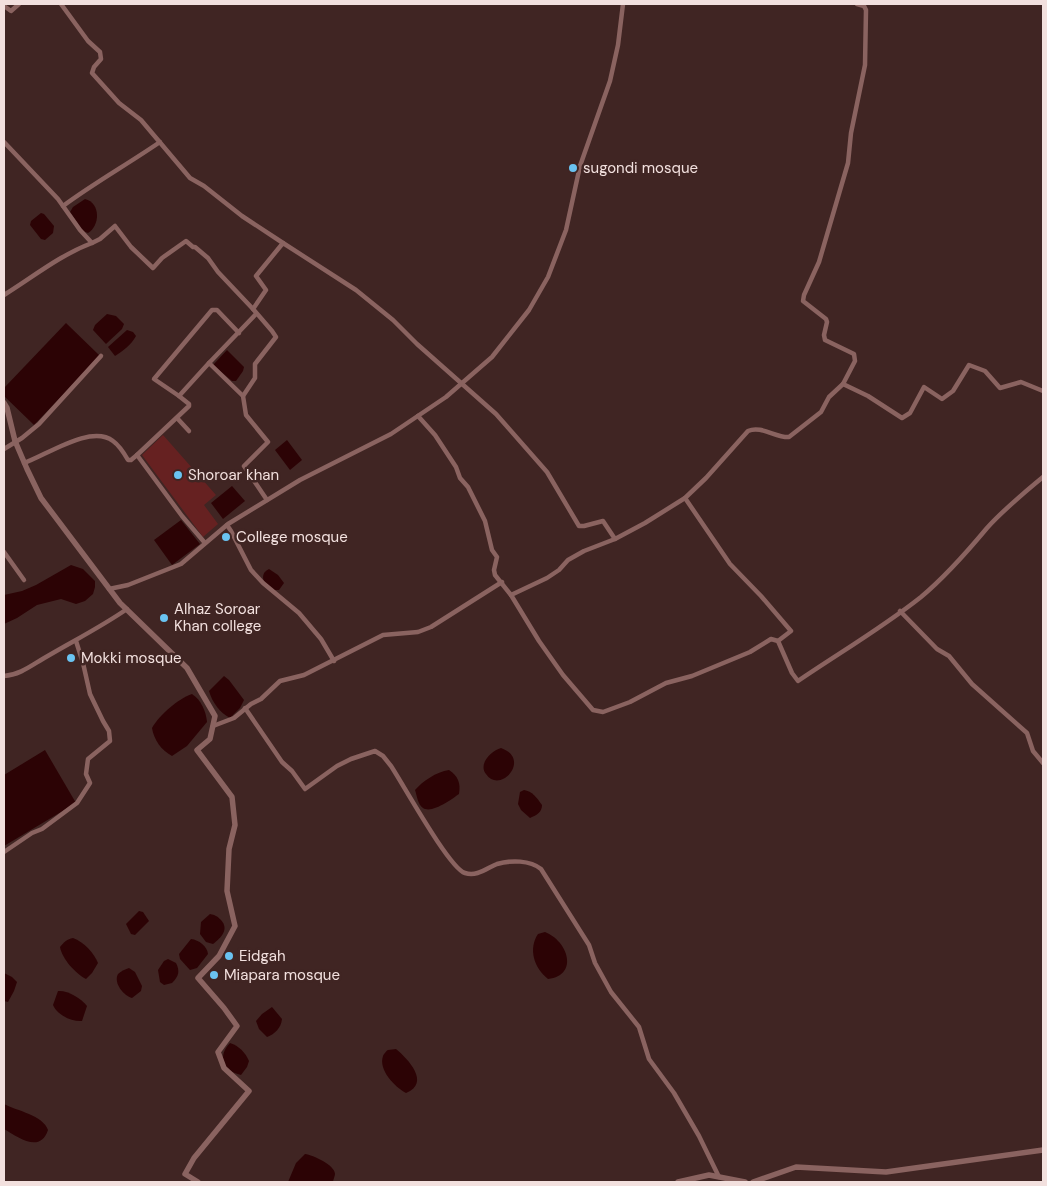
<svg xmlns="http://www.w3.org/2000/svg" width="1047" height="1186" font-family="'DM Sans',sans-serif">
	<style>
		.green { fill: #662121 }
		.water { fill: #2c0305 }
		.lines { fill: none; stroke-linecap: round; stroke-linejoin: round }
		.minor { stroke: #8a6360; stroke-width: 4.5 }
		.tertiary { stroke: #8a6360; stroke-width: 5.5 }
		.poi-dot { fill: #6ac3f1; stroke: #402523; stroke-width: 2 }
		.labels { text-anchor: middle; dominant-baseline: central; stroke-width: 5; stroke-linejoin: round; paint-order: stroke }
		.poi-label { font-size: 15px; fill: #f2e0de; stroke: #402523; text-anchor: start }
	</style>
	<rect width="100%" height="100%" fill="#402523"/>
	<path class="green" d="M163,435L216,495L204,505L218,524L203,537L142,455Z"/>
	<g class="water">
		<path d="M85,199C101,203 100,226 88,233L83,231L70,212L73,207Z"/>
		<path d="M41,213L44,214L54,226L53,233L45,240L41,239L30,225L31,221Z"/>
		<path d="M107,314L116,316L124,324L122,329L106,344L93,330L95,325Z"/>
		<path d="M66,323L100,356L34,425L4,396V388Z"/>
		<path d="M127,330L133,332L136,336C131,345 123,351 115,356L108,347Z"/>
		<path d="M227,350L244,367L243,371L236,381H232L213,365Z"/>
		<path d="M287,440L302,460L290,470L275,450Z"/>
		<path d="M232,486L245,501L223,519L211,503Z"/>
		<path d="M181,520L200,544L172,565L154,540Z"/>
		<path d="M71,565L83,569L95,581V587L93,594L85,601L76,604L61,599L37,605L17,618L4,624V595L22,591L36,585Z"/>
		<path d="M269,569L278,575L284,583L279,590H273L264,582C262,576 263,572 269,569Z"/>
		<path d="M224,676L229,680L244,700L240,708L230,718C220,713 212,702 209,691Z"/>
		<path d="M192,694C201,700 206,711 207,722L187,746L172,756C161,750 154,740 152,728C160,714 178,699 192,694Z"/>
		<path d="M501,748C532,759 500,795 486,774C478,764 491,751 501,748Z"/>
		<path d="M45,750L76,803L4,846V775Z"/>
		<path d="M449,770C458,776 461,783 459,794C452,799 432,814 423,808C418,805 417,796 415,790C423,781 436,772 449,770Z"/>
		<path d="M524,790C532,791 537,798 542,805C542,812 537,815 530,818L521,810L518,804L520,792Z"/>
		<path d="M139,911L143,912L149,921L135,935L131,934L126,924Z"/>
		<path d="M210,914C215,915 217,916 221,920C229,929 222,937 213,944L206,942L200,934L201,922Z"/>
		<path d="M545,932C568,941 579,975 548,979C534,968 528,949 538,934Z"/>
		<path d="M73,938C84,942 94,953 98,963L92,973L86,979C76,974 62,959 60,947C64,942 67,939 73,938Z"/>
		<path d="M191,939C199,940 207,946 208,954L197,968L190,970L180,959L179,954Z"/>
		<path d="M168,959L176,963C180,971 179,976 172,983L164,985L160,982L158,970L164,961Z"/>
		<path d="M129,968L135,972L142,986L141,991L132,998C124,996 113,983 118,974C121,971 126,969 129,968Z"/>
		<path d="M4,973L12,977L17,982L14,991L8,1002L4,1001Z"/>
		<path d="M58,991C67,990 81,998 87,1006L82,1021C72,1022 57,1015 53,1005Z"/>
		<path d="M272,1007L282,1019C281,1028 275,1034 267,1037L259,1029L256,1021L262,1014Z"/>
		<path d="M230,1043C239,1046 245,1052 249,1061L247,1067L241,1075C223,1071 217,1056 230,1043Z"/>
		<path d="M396,1049C408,1059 431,1083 406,1093C395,1087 378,1070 383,1056C383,1055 387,1050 388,1050Z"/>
		<path d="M4,1104C17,1111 43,1115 48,1130C40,1154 18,1137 4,1129Z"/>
		<path d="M305,1154C313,1155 335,1165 335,1174C335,1176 333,1180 333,1182H288L296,1163Z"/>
	</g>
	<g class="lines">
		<g class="minor">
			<path d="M61,4L88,41L100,52L101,59L94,67L92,73L119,103L141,120L190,178L204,186L242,216L283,243"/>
			<path d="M4,6L11,11L19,4"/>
			<path d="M4,142L58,199L80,230L92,243L100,239L115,226L131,247L153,268L162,258L186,241L193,247H195L208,258L218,272L253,309"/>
			<path d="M63,206C94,183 128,164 160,142"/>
			<path d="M4,295C33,277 60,255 92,243"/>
			<path d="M843,384L868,396L902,418L910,413L924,387L942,399L953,391L969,365L985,371L1000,388L1021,382L1043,391"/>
			<path d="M179,396L154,379L212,310H217L239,333"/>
			<path d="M243,396L209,363L256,314"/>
			<path d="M418,416L435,435L456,467L460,478L468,487L485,521L492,550L497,557L494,570L495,575L511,595L547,578L559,570L568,560L584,551L615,539"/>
			<path d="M177,418L189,431"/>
			<path d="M4,449L22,438L39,424L101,356"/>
			<path d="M24,463C47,455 91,424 113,441C120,446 124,453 128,460H131L137,455"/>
			<path d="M685,498L730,564L761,596L791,631L778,641L792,673L798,681C839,653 882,628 921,597C945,577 967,552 987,528C1004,509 1024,493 1043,477"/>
			<path d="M267,500L244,466L268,442L246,415L243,396L255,378V364L276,337L272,331L253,309L266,290L256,276L283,243L356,290L393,320L417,344L496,414L547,472L579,526H584L603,521L615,539L645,523L685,498L706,478L748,431C761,425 776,438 789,437L821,412L829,397L843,384L855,361L854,354L825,340L824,335L827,322L826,319L803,301L804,295L819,262L848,163L851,133L865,65L866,10L864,6L857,4"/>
			<path d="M227,525L231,531L251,570L263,583L299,613L321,639L334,661"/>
			<path d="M205,543L182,516L137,455L189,406V404L179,396L209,363"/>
			<path d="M4,552L24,580"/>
			<path d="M109,589L128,585L181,564L228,524L300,480L391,434L446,397L492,357L529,310L548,277L566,230L580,166L610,81L618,45L623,4"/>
			<path d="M511,595L539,641L563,675L593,710L603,712L630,702L666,683L692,676L750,652L771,639L778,641"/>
			<path d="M900,611L937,649L949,656L972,684L1027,733L1033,751L1043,763"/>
			<path d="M4,676C20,675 32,665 46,657C73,641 101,627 127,609"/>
			<path d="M245,708L282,762L292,771L305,789L337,766L351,759L375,751L383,756L391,766C403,784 449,868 465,873C477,877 487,868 497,864C511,860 530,860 541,869L589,945L595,963L611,992L639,1027L649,1059L674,1093L699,1136L719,1177"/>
			<path d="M213,726L234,718L251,704L261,699L280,681L304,675L383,635L418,632L431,627L502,582"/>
			<path d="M4,852L32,833L42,829L77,803L90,783L86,774L88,759L110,741L109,731L103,721L90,694L83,663L76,641"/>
		</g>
		<g class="tertiary">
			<path d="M4,403L7,408L15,441L27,469L41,498L120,603L187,668L215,716L210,739L197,750L232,797L235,825L229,849L227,891L235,926L219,956L198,978L224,1008L237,1026L218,1052L224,1068L249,1091L194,1158L185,1174L198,1182"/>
			<path d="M678,1182L709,1175L745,1182"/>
			<path d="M753,1182L796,1167L886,1172L1043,1150"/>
		</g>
	</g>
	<g class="poi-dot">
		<circle cx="573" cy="168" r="5"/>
		<circle cx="178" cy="475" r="5"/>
		<circle cx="226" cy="537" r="5"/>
		<circle cx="164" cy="618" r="5"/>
		<circle cx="71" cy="658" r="5"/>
		<circle cx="229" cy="956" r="5"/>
		<circle cx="214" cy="975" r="5"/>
	</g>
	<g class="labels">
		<g class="poi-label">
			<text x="583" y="168">sugondi mosque</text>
			<text x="188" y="475">Shoroar khan</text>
			<text x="236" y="537">College mosque</text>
			<text x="174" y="609">Alhaz Soroar<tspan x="174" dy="17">Khan college</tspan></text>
			<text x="81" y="658">Mokki mosque</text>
			<text x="239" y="956">Eidgah</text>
			<text x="224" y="975">Miapara mosque</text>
		</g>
	</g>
	<rect width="1047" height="1186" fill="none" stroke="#f2e0de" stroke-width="10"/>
</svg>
